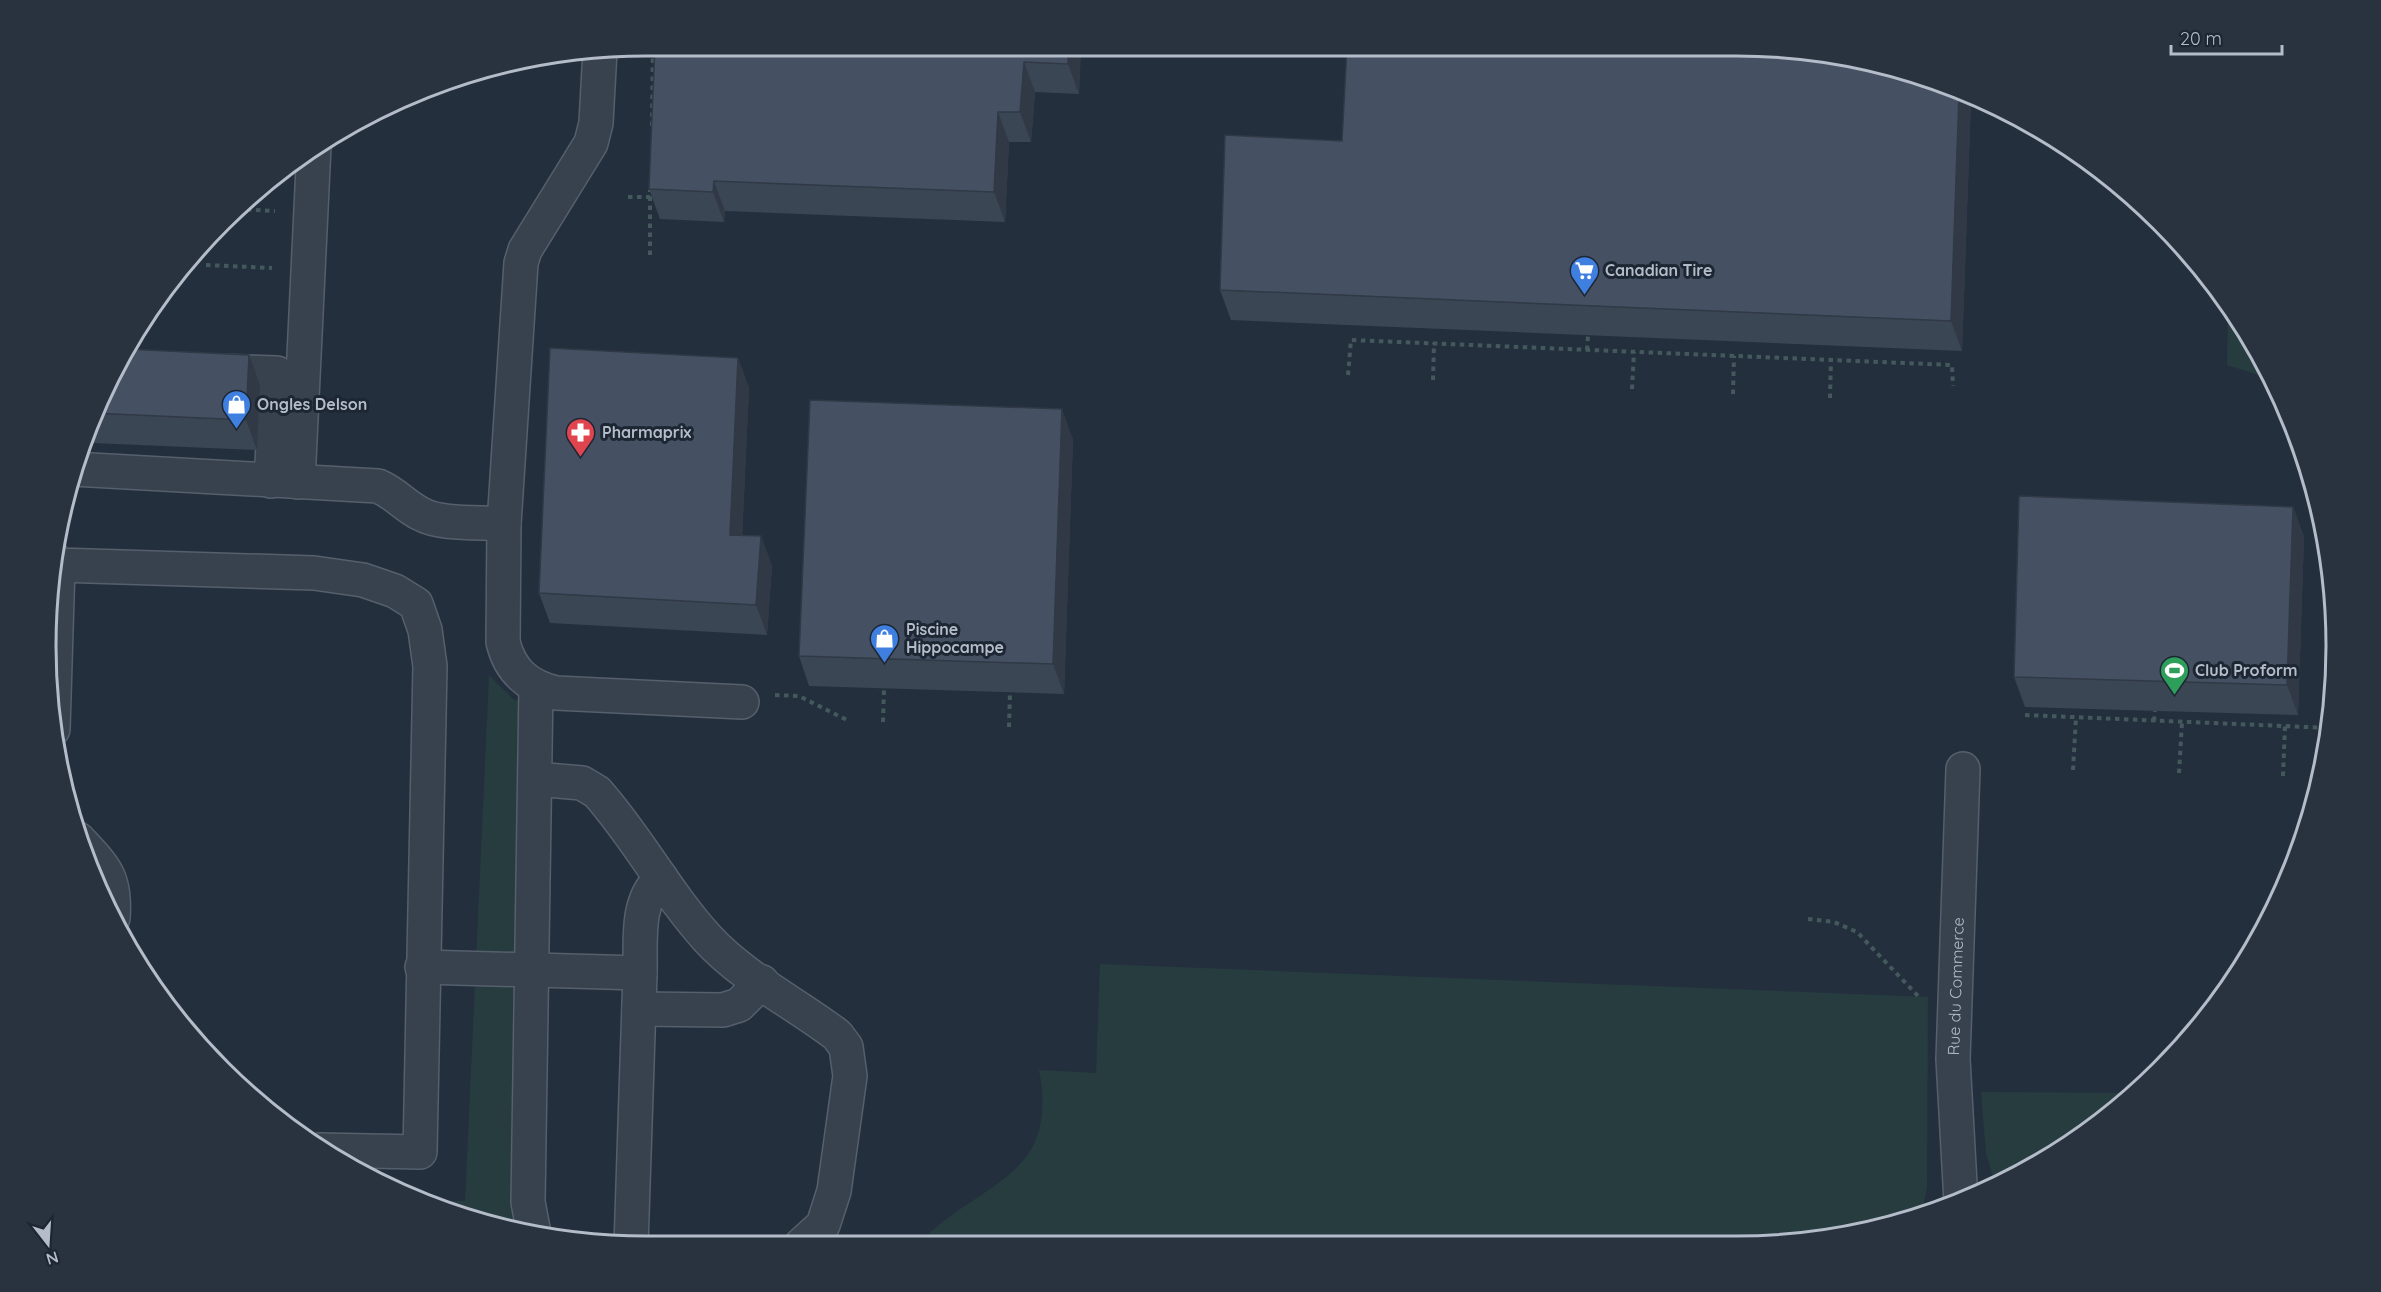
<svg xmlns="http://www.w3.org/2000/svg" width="2381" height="1292" font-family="Quicksand,sans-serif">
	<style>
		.green { fill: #263c3f }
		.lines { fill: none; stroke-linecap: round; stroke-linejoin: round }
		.minor-casing { stroke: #565f6c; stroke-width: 36 }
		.path { stroke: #44595c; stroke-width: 4; stroke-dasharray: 4.5 4.5; stroke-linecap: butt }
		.minor { stroke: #38414e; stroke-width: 33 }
		.wall { fill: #3b4654 }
		.shaded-wall { fill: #303945 }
		.building { fill: #455162; stroke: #303945; stroke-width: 1.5 }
		.labels { text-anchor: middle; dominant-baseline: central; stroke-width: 6; stroke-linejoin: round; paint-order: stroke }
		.poi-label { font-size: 16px; font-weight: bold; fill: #b4bcc9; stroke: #1d2633; text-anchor: start }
		.street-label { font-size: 16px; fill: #b4bcc9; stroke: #1d2633 }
		.rim { fill: none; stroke: #b4bcc9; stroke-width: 3 }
	</style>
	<rect width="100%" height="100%" fill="#242f3e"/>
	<g class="green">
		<path d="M2228,307L2274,380L2227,365Z"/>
		<path d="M489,675L513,699L525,703L513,1198L516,1231L490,1226L428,1201H465Z"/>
		<path d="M1100,964L1928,997L1927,1187L1922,1213L1813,1242L918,1245C974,1182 1061,1182 1039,1070L1096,1073Z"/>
		<path d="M1981,1092L2129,1093L2069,1146L1995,1185L1986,1153Z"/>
	</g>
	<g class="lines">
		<defs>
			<g id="minor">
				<path d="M600,50L596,123L591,143L525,250L521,263L504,524L503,642C510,671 527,686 556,693L742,702"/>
				<path d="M210,371L277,373L271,481"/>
				<path d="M73,469L378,486C395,493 405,506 421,514C440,525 481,522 504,524"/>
				<path d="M298,482L314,146"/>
				<path d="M54,559L58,565L314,573L363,580L395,591L416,604L425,630L430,666L420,1152L320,1150"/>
				<path d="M53,729L58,565"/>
				<path d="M535,779L582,783L597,792C638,838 666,893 708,939C744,978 795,1003 837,1035L846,1047L850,1076L834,1191L823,1225L801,1245"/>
				<path d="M78,839C105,868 116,877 113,918"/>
				<path d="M422,967L640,973L631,1246"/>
				<path d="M640,973C641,941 635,902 661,878"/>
				<path d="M639,1009L723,1010L739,1005L762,982"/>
				<path id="s1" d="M1961,1202L1953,1059L1963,769"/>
				<path d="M534,1234L528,1202L536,687"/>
			</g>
		</defs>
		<use href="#minor" class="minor-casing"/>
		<g class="path">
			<path d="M652,126L653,45"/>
			<path d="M628,197H650"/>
			<path d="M238,209L275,211"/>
			<path d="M650,255V190"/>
			<path d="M206,265L272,268"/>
			<path d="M1587,350L1588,335"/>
			<path d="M1348,375L1351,340L1952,365L1953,386"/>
			<path d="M1433,380L1434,343"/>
			<path d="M1632,389L1634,352"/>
			<path d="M1733,394L1734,356"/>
			<path d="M1830,398L1831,359"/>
			<path d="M775,695L799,696L847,720"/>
			<path d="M2025,715L2330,728"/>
			<path d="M2154,721L2155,711"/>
			<path d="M883,722L884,688"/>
			<path d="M1009,727L1010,693"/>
			<path d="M2073,770L2076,717"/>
			<path d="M2179,773L2182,722"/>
			<path d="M2283,776L2285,726"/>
			<path d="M1808,919L1834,922L1857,932L1920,998"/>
		</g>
		<use href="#minor" class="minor"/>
	</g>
	<g class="wall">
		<path d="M655,45H1081L1079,94L1035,92L1031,142H1009L1005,222L725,211L724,222L660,219L649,189Z"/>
		<path d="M1891,66L1971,99L1962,351L1231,320L1220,290L1342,141Z"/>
		<path d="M126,349L260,385L257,450L93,443L87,426L91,416Z"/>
		<path d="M738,358L749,388L742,535L761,536L772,566L767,635L550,623L539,593Z"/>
		<path d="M1073,439L1064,694L809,686L799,656Z"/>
		<path d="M2293,507L2304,537L2298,715L2025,707L2014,677Z"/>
	</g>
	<g class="shaded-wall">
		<path d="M1068,45H1081L1079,94L1068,64Z"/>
		<path d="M1024,62L1035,92L1031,142L1020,112Z"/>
		<path d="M1959,94L1971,99L1962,351L1951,321Z"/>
		<path d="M998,112L1009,142L1005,222L994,192Z"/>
		<path d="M714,181L725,211L724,222L713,192Z"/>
		<path d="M249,355L260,385L257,450L246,420Z"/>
		<path d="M738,358L749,388L741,565L730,535Z"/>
		<path d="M1062,409L1073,439L1064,694L1053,664Z"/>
		<path d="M2293,507L2304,537L2298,715L2287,685Z"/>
		<path d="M761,536L772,566L767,635L756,605Z"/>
	</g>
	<g class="building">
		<path d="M655,45H1068V64L1024,62L1020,112H998L994,192L714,181L713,192L649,189Z"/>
		<path d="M1347,46H1774L1891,66L1959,94L1951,321L1220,290L1225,135L1342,141Z"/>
		<path d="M550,348L738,358L730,535L761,536L756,605L539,593Z"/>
		<path d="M126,349L249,355L246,420L92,413Z"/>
		<path d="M810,400L1062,409L1053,664L799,656Z"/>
		<path d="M2019,496L2293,507L2287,685L2014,677Z"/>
	</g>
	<defs>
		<symbol id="supermarket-pin" viewBox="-11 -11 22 30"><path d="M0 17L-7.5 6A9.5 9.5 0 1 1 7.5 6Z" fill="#3f7fe0" stroke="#1d2633"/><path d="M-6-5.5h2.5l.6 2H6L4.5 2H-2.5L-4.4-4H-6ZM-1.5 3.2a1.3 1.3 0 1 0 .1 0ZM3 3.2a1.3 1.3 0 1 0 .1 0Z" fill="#fff"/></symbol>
		<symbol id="shop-pin" viewBox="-11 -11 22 30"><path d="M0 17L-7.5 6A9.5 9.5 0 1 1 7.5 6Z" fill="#3f7fe0" stroke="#1d2633"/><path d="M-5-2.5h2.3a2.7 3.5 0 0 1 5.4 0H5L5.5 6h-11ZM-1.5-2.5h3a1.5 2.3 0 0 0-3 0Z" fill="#fff"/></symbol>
		<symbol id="pharmacy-pin" viewBox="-11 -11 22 30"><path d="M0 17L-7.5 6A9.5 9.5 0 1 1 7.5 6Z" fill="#e0444e" stroke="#1d2633"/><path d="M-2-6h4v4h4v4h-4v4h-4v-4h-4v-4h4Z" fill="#fff"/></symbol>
		<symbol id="stadium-pin" viewBox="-11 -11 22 30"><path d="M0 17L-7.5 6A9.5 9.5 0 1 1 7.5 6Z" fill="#2e9e5b" stroke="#1d2633"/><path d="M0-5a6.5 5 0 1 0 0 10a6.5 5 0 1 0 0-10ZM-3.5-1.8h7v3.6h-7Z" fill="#fff"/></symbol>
	</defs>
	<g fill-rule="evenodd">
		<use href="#supermarket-pin" x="1568" y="254" width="33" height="45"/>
		<use href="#shop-pin" x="220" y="388" width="33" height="45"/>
		<use href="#pharmacy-pin" x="564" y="416" width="33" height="45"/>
		<use href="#shop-pin" x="868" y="622" width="33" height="45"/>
		<use href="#stadium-pin" x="2158" y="654" width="33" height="45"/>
	</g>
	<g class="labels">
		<g class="poi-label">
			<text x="1605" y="270">Canadian Tire</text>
			<text x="257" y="404">Ongles Delson</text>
			<text x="602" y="432">Pharmaprix</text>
			<text x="906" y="629">Piscine<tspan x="906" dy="18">Hippocampe</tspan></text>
			<text x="2195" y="670">Club Proform</text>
		</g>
		<g class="street-label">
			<text stroke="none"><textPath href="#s1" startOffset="216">Rue du Commerce</textPath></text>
		</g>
	</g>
	<path d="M0 0H2381V1292H0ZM646 56H1736A590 590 0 0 1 2326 646V646A590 590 0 0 1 1736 1236H646A590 590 0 0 1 56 646V646A590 590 0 0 1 646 56Z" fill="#29323f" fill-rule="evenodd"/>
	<path class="rim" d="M646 56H1736A590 590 0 0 1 2326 646V646A590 590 0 0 1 1736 1236H646A590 590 0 0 1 56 646V646A590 590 0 0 1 646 56Z"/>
	<g transform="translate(48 1244) rotate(163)" stroke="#1d2633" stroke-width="4.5" paint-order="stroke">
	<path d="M0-4.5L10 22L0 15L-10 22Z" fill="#b4bcc9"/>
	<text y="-9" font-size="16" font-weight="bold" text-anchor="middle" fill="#b4bcc9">N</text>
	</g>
	<path d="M2171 45v9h111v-9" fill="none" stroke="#b4bcc9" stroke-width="3"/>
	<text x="2180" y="45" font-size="18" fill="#b4bcc9" stroke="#1d2633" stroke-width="4.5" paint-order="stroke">20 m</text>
</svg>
